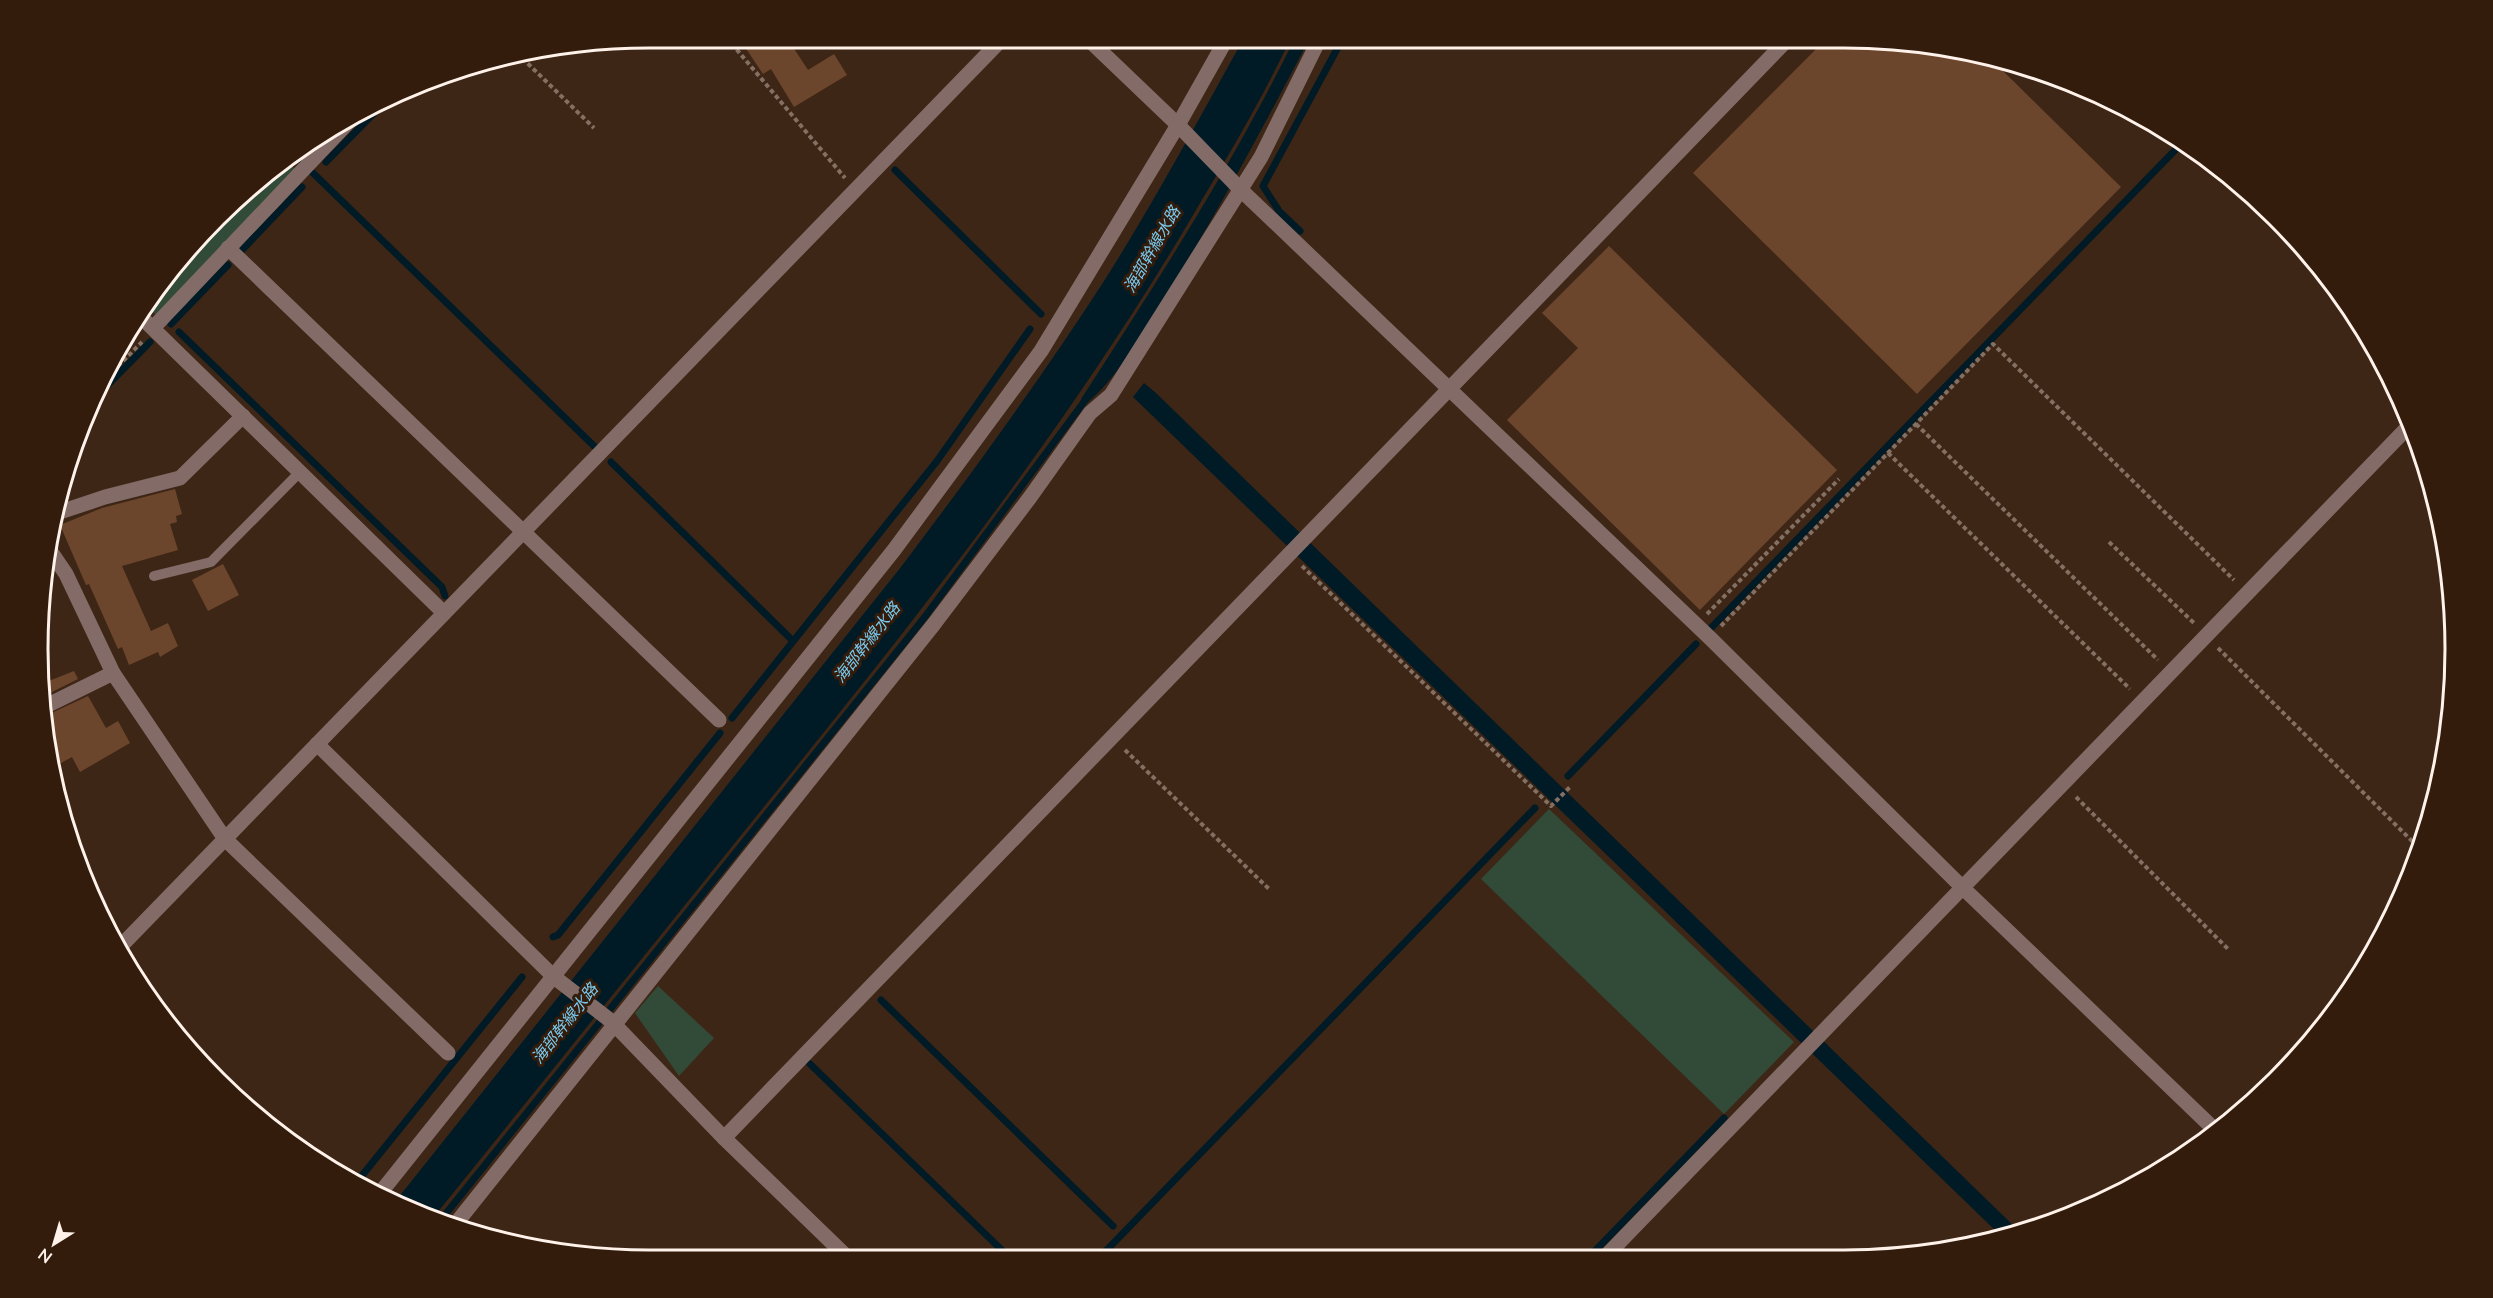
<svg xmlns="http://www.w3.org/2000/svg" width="2493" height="1298" font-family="Lato,'Noto Sans JP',sans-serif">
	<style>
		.green { fill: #314b38 }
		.water { fill: #011b26 }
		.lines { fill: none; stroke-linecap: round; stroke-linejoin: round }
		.stream { stroke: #011b26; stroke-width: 7 }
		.building { fill: #6c462c }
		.path { stroke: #847063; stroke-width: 4; stroke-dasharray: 4.5 3; stroke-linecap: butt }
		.lane { stroke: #836c67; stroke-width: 10 }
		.street { stroke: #836c67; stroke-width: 15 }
		.labels { text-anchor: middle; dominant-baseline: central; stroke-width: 6; stroke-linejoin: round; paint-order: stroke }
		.water-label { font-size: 16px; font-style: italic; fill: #79cbf0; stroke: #331c0c }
		.rim { fill: none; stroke: #fff2ea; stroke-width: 3 }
	</style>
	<rect width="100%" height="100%" fill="#3e2616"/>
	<g class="green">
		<path d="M284,159L297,171L157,316L145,304L189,246Z"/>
		<path d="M1549,809L1794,1042L1724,1114L1481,879Z"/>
		<path d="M658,986L714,1038L679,1076L635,1013Z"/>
	</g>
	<g class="water">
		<path d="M1244,38H1291C1264,95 1231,151 1199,205C1081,407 939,590 792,772C673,920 553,1069 433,1218L394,1203L901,567C972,473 1042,377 1106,278C1155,200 1199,119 1244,38Z"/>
		<path d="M1295,38H1310C1261,131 1212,224 1155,313C1134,345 1116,379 1087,403L1081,399C1157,282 1233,164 1295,38Z"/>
		<path d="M1144,383L1156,393L2018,1230L2000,1235L1133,397Z"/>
	</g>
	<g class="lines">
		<g class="stream">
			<path d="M293,153L299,159"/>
			<path d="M326,162L383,104"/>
			<path d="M895,170L1041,314"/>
			<path d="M313,173L594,446"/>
			<path d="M1300,231L1279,211L1263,186L1343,38"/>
			<path d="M242,250L302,187"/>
			<path d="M171,324L228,265"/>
			<path d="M179,332L442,587L445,596"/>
			<path d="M90,403L150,342"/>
			<path d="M611,462L793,641"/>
			<path d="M1712,627L2182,143"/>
			<path d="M732,718L937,461L1030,329"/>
			<path d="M1568,776L1696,644"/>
			<path d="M553,937L558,935L720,733"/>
			<path d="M881,1000L1113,1226"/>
			<path d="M810,1064L1010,1258"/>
			<path d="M356,1183L522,977"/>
			<path d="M440,1221L924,618L1089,395"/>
			<path d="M1590,1256L1724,1118"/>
			<path d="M1099,1258L1535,808"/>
		</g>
	</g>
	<g class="building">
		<path d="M739,38H787L808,70L834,54L847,75L794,107L771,69L763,74Z"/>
		<path d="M1826,39H1884L2007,60L2000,68L2121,187L1917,394L1693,173Z"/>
		<path d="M1609,246L1837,470L1700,610L1507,420L1578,348L1542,313Z"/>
		<path d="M175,489L182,514L176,516L177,522L170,524L178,550L122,566L151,631L168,623L178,646L160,657L158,652L129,665L122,647L118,649L89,584L86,585L60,525L102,508Z"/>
		<path d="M223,564L239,595L208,611L192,580Z"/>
		<path d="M74,671L78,679L40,698L39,685Z"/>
		<path d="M88,696L106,728L118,721L130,743L80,772L72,757L52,768L43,717Z"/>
	</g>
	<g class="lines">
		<g class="path">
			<path d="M727,38L845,178"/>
			<path d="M517,53L594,128"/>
			<path d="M102,382L142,342"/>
			<path d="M1916,424L2158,660"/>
			<path d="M1888,453L2130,689"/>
			<path d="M2109,542L2194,623"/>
			<path d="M1302,566L1551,806L1571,786"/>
			<path d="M1707,614L1839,479"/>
			<path d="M1721,626L1993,344L2234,580"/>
			<path d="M2218,648L2419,848"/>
			<path d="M1125,750L1269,889"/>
			<path d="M2076,797L2228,949"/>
			<path d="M2228,1118L2329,1015"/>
		</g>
		<path class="lane" d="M154,576L211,562L300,472"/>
		<g class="street">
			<path d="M1087,38L1178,125L1242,191L1710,638L1963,888L2215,1130"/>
			<path d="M395,96L403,92"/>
			<path d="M228,248L719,720"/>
			<path d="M138,314L444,613"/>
			<path d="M153,328L357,113"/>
			<path d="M54,514L105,497L180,478L243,416"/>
			<path d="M49,549L66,574L113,673L225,839L448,1053"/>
			<path d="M42,708L113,673"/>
			<path d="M317,744L554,977L611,1021L724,1138L848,1258"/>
			<path d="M119,948L1003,38"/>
			<path d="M724,1138L1788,39"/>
			<path d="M377,1197L894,550L1041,351L1178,125L1227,38"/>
			<path d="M454,1226L934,624L1031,496L1090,413L1111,395L1261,157L1320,38"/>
			<path d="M1606,1256L2410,425"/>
		</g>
	</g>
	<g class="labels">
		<g class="water-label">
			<text transform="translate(1151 249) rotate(-60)">海部幹線水路</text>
			<text transform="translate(866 642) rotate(-52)">海部幹線水路</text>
			<text transform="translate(564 1023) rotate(-52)">海部幹線水路</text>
		</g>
	</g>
	<path d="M0 0H2493V1298H0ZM649 48H1844A601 601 0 0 1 2445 649V649A601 601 0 0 1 1844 1250H649A601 601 0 0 1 48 649V649A601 601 0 0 1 649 48Z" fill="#331c0c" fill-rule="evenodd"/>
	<path class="rim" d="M649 48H1844A601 601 0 0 1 2445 649V649A601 601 0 0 1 1844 1250H649A601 601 0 0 1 48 649V649A601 601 0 0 1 649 48Z"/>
	<g transform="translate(54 1244) rotate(217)" stroke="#331c0c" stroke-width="4.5" paint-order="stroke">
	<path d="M0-4.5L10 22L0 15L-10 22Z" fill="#fff2ea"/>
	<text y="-9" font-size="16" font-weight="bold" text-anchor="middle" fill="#fff2ea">N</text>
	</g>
</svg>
